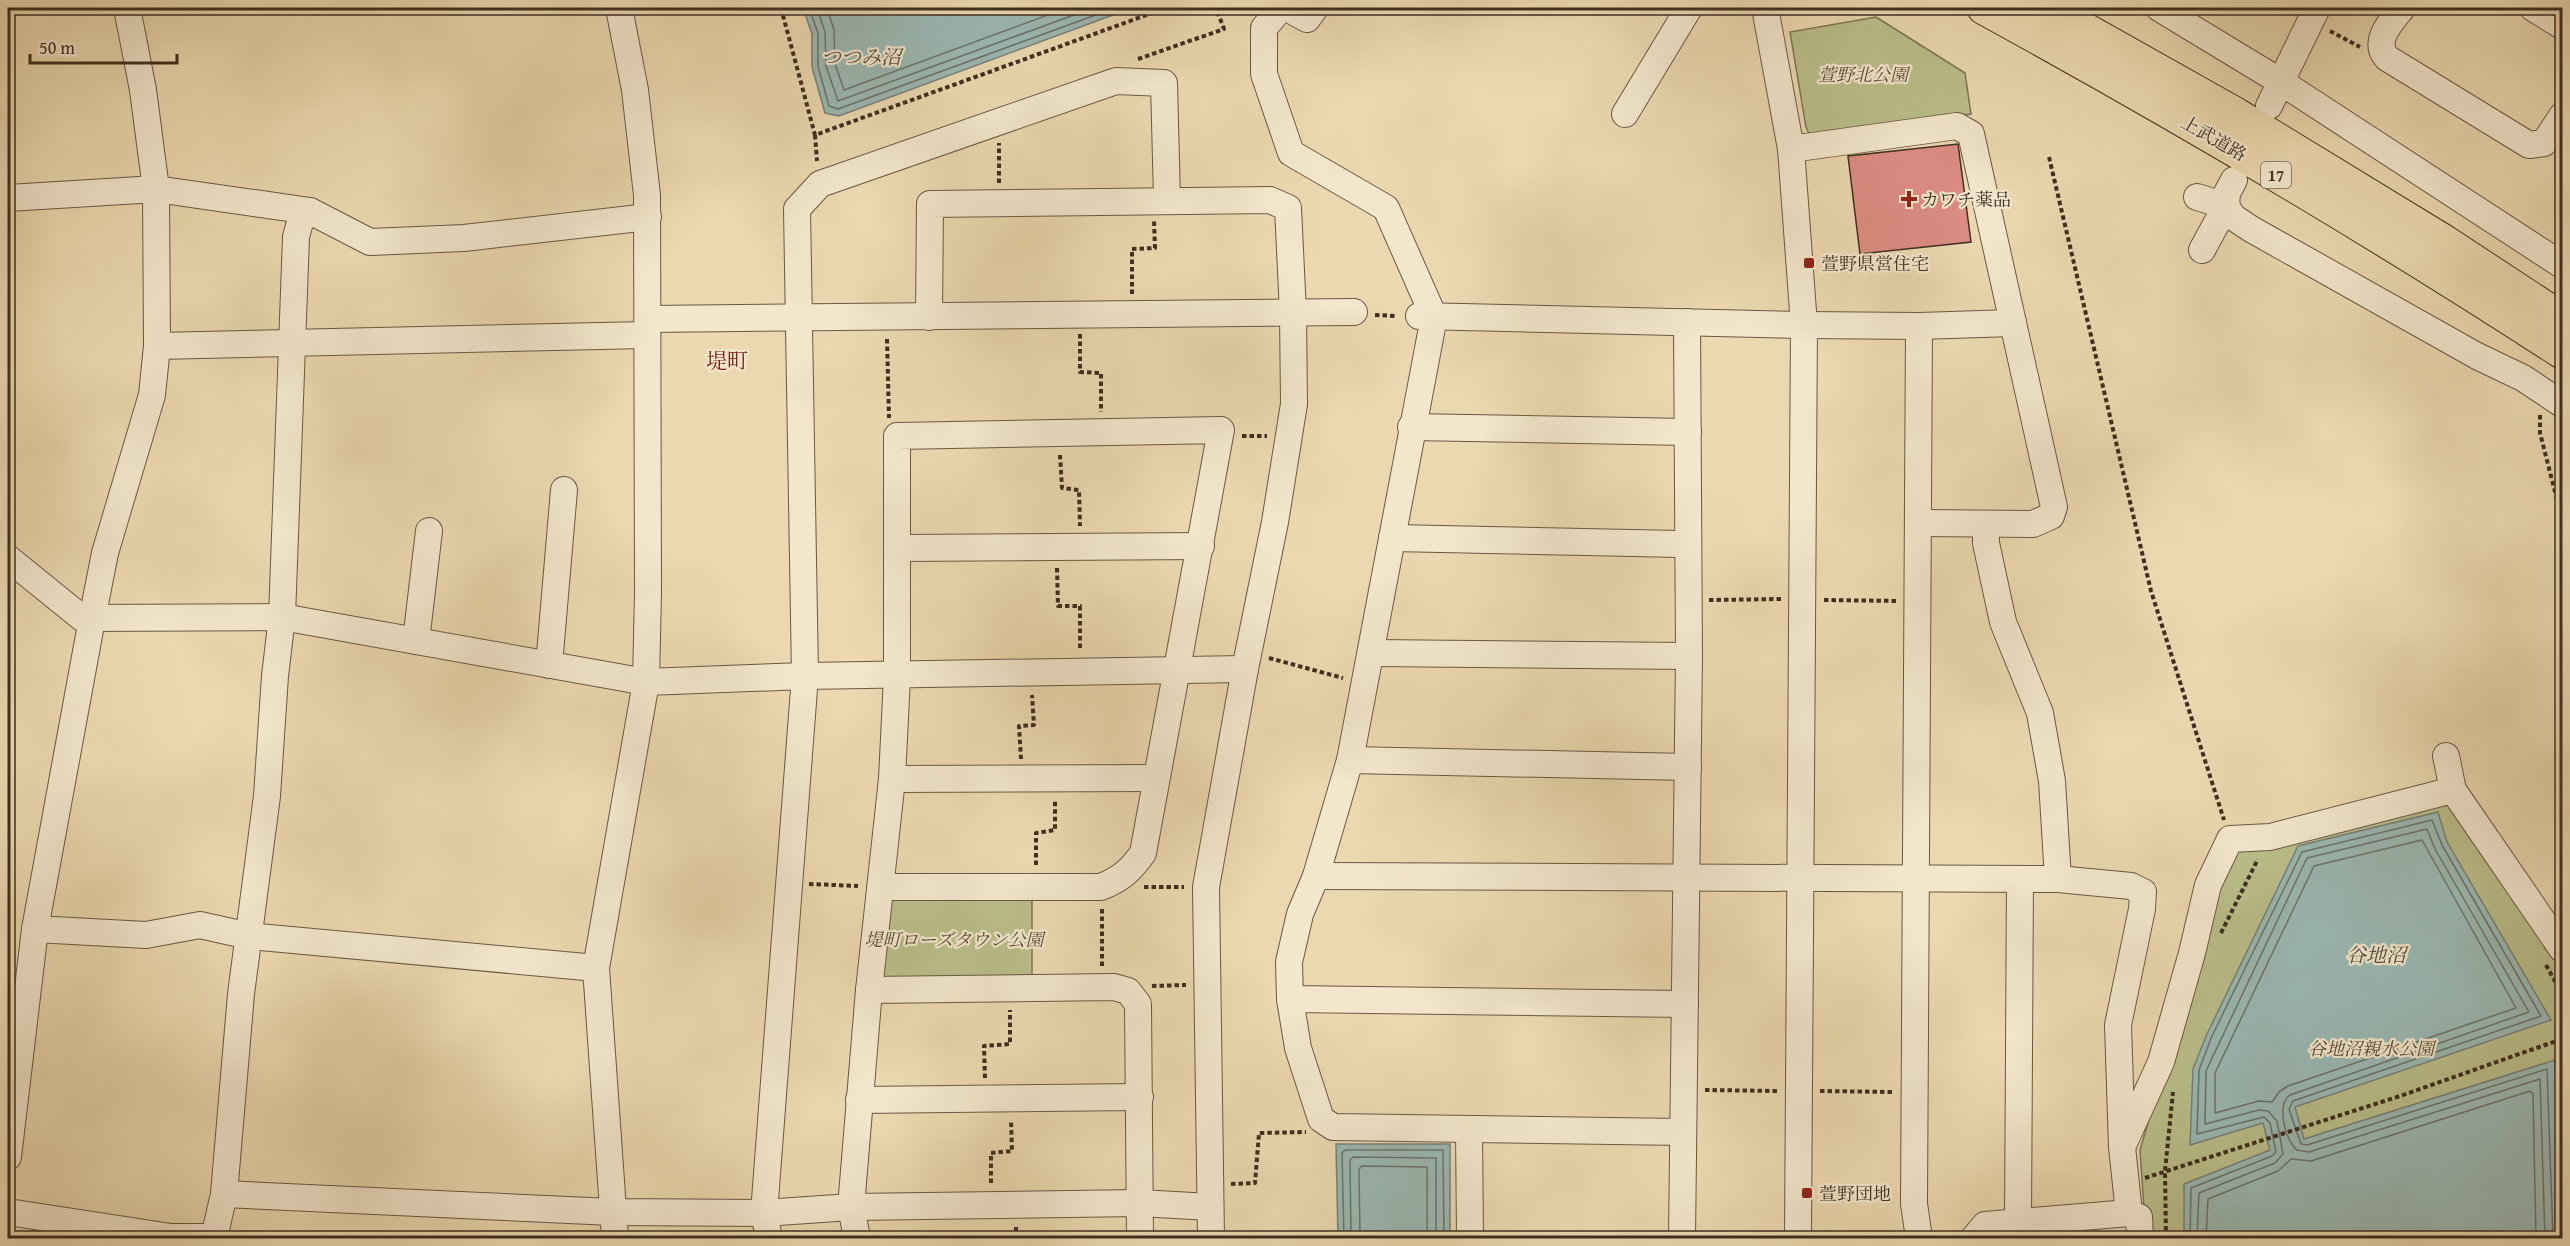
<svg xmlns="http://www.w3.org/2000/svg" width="2570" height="1246" font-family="'Gentium Book Plus','Noto Serif JP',serif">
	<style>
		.green { fill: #babe8a; stroke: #7c7655; stroke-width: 1.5 }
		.water { fill: #9ab8b2; stroke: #768178; stroke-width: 1.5 }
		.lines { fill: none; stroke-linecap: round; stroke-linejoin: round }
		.shore { stroke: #6c7369; stroke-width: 1.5 }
		.building { fill: #dc8c82; stroke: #3f2e20; stroke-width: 1.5 }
		.minor-casing { stroke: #6a5844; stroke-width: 28 }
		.highway-casing { stroke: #3f2e20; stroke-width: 35 }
		.path { stroke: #3f2e20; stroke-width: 4; stroke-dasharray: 4.5 3; stroke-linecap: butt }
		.minor { stroke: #f2e6cc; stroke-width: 26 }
		.highway { stroke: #ebd8b0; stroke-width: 33 }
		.poi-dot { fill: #8f2418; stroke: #f2e6cc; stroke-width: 2 }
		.labels { text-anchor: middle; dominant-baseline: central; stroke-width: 4.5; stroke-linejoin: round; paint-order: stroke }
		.shield { fill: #f2e6cc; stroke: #756554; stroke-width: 1.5 }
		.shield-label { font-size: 16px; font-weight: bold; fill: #3f2e20 }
		.park-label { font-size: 18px; font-style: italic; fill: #584b35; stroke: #f2e6cc }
		.street-label { font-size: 18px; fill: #3f2e20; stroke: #f2e6cc }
		.poi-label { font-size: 18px; fill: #3f2e20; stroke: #f2e6cc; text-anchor: start }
		.water-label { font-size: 20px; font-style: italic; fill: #514a3d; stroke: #f2e6cc }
		.quarter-label { font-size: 21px; fill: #7a1f14; stroke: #f2e6cc }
	</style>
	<rect width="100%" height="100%" fill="#ebd8b0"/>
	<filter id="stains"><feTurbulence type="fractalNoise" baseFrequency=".00333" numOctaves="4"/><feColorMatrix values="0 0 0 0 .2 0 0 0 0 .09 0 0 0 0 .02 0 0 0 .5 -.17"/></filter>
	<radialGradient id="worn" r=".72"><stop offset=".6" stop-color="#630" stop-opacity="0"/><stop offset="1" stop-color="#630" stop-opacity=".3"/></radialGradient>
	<g class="green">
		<path d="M1876,17L1965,73L1971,114L1810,136L1806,127L1790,32Z"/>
		<path d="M2448,803L2562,961V1238H2146L2140,1150L2218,886L2238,848Z"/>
		<path d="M894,893H1032V984H887L876,971L884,901Z"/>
	</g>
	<g class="water">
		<path d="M803,8H1132L839,116L825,113L812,67V34Z"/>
		<path d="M2438,812L2447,842L2551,1020L2295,1107L2304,1139L2555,1060L2559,1238H2184V1184L2270,1150L2263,1123L2190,1145L2193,1069L2207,1034L2298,846Z"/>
		<path d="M1336,1144H1450V1238H1338Z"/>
	</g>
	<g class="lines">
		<g class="shore">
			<path d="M809,8L818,33V66L829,106L838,109L1115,8"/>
			<path d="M817,8L825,32L826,66L838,101L1093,8"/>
			<path d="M827,8L834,30L835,64L844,90L1067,8"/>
			<path d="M2422,840L2516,1008L2288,1086L2280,1091L2272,1102L2259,1101L2215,1113V1073L2314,866Z"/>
			<path d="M1344,1238L1342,1153L1345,1150H1443L1444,1238"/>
			<path d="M1351,1238L1350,1160L1353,1157L1436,1158V1238"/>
			<path d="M1360,1238L1359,1169L1362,1166L1427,1167V1238"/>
			<path d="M2190,1238L2191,1188L2272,1156L2276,1152L2270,1123L2264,1117L2197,1134L2199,1070L2212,1036L2302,852L2432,820L2442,845L2541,1016L2293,1101L2289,1109L2301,1144L2307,1145L2547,1069L2553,1238"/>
			<path d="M2197,1238L2199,1193L2275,1163L2283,1154L2277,1121L2268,1111L2259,1110L2205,1124L2206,1071L2307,858L2427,829L2435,849L2529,1012L2290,1095C2276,1105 2285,1140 2297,1150L2309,1152L2540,1079L2545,1238"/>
			<path d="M2206,1238L2208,1199L2278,1171L2291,1159L2311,1161L2530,1091L2533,1094L2536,1238"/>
		</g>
	</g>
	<path class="building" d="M1958,144L1971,242L1860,254L1848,156Z"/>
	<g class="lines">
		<defs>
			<g id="minor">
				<path d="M1281,8L1264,28V74L1291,153L1386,208L1434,317L1350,760L1316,876L1300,914L1289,962L1290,999L1298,1048L1321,1119L1333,1127L1683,1132"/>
				<path d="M1287,8L1307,19L1315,8"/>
				<path d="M1765,8L1791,149L1804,325L1798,1238"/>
				<path d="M2159,8L2281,82L2562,265"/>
				<path d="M2402,8C2391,22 2372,41 2387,58L2529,145L2544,143L2562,116"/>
				<path d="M2533,8L2562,26"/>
				<path d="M2269,106L2317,8"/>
				<path d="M1625,114L1689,8"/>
				<path d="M1791,149L1957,126L1971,134L2054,507L2051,516L2033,524L1919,523"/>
				<path d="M2197,197L2226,206L2233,217L2251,229L2477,356L2523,378L2562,404"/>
				<path d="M8,198L156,189L310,211L370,242L464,238L648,217"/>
				<path d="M2202,250L2226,206L2227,193L2234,180"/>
				<path d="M1419,316L1804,325L1919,326L2013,323"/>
				<path d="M929,317L930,204L1270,200L1288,208L1293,313L1294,404L1275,522L1245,669L1206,887L1211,1238"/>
				<path d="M648,319L1354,312"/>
				<path d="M157,346L647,335"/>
				<path d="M1411,427L1688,432"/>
				<path d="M1986,525V543L2003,622L2040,713L2052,781L2058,879"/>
				<path d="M1392,538L1680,544"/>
				<path d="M898,548L1201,546"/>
				<path d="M8,558L82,618L282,617L646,682L805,676L1245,669"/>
				<path d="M416,641L429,531"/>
				<path d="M1372,653L1689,656"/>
				<path d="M549,665L564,490"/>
				<path d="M2446,756L2453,790L2562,949"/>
				<path d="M1350,760L1688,767"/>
				<path d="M892,779L1156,778"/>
				<path d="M1316,876L2058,879L2131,886L2143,892L2142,909L2118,1025L2122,1147L2129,1213"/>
				<path d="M35,929L146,935L200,925L249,936L596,968"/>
				<path d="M869,990L1114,987L1128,991L1138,1004L1140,1238"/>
				<path d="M1290,999L1685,1004"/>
				<path d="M859,1100L1140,1097"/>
				<path d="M1469,1130L1470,1238"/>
				<path d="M2123,1145L2161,1062L2192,953L2208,885L2230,839L2270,837L2453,790"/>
				<path d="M8,1157L35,929L92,619L105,553L152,395L157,346L156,189L143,90L127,8"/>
				<path d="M224,1194L612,1212L764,1213L851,1207L1140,1203L1210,1207"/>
				<path d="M8,1212L171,1237H214"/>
				<path d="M2018,1222L2020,879"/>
				<path d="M214,1238L224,1194L241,994L267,796L275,676L282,617L296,237L300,222L310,211"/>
				<path d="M615,1238L596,968L646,682L648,592L647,195L635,90L619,8"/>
				<path d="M769,1238L764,1213L805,676L797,209L820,184L1116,81L1164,83L1167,199"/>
				<path d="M857,1238L851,1207L869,990L892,779L897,677V436L1221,430L1143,853C1131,870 1121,879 1101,887H880"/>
				<path d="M1682,1238L1689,656L1687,322"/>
				<path d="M1919,1238L1914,1204L1919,326"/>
				<path d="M1974,1238L1985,1225L2129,1213L2139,1217L2140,1238"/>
			</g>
			<g id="highway">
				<path d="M1984,8C2181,116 2374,230 2562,352"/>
				<path d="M2047,8L2237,115L2445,242L2562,319"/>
			</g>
		</defs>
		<use href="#minor" class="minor-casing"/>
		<use href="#highway" class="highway-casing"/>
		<g class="path">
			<path d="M781,8L815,135L1166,8"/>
			<path d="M2330,31L2360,47"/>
			<path d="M1138,59L1224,29L1216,8"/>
			<path d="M815,135L817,161"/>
			<path d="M2049,157L2151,591L2224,820"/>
			<path d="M999,183V143"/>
			<path d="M1132,294V249L1155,248L1154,221"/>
			<path d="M1375,315L1397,316"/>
			<path d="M1080,334V372L1101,373V412"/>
			<path d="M887,339L889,418"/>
			<path d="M2540,415V433L2562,519"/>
			<path d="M1242,436H1267"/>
			<path d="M1060,455L1062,488L1079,490L1080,526"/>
			<path d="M1057,568L1058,606H1080V651"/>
			<path d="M1709,600L1782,599"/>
			<path d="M1824,600L1898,601"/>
			<path d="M1269,658L1343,678"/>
			<path d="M1021,759L1019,726L1034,725L1032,695"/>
			<path d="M1036,865V833L1055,830V800"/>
			<path d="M809,884L858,886"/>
			<path d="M1144,887H1184"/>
			<path d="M1102,909V967"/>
			<path d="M2221,933L2258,859"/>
			<path d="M2546,965L2562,994"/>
			<path d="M1152,986L1186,985"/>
			<path d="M985,1078L984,1046L1010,1044V1010"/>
			<path d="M1705,1090L1778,1091"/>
			<path d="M1820,1091L1893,1092"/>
			<path d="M2145,1178L2400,1096L2562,1039"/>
			<path d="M991,1183V1153L1012,1151L1011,1120"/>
			<path d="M1231,1184L1255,1183L1259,1133L1306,1132"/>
			<path d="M1016,1227V1238"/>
			<path d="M2166,1238L2165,1171L2173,1092"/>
		</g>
		<use href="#minor" class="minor"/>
		<use href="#highway" class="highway"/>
	</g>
	<g class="poi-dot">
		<path d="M1906 190h6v6h6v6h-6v6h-6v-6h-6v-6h6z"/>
		<rect x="1803" y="257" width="12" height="12" rx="3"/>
		<rect x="1801" y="1187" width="12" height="12" rx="3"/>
	</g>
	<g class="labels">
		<rect class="shield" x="2261" y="162" width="30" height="26" rx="4.5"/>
		<g class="shield-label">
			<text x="2276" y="175">17</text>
		</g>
		<g class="park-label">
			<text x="1863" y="74">萱野北公園</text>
			<text x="954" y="939">堤町ローズタウン公園</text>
			<text x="2371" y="1048">谷地沼親水公園</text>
		</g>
		<g class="street-label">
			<text transform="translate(2214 138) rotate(30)">上武道路</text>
		</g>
		<g class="poi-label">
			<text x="1921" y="199">カワチ薬品</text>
			<text x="1821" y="263">萱野県営住宅</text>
			<text x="1819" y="1193">萱野団地</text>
		</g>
		<g class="water-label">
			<text x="861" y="56">つつみ沼</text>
			<text x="2376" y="954">谷地沼</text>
		</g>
		<g class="quarter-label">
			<text x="727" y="360">堤町</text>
		</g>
	</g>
	<rect width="2570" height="1246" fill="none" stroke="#ebd8b0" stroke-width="30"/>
	<rect x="9" y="9" width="2552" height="1228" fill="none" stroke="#3f2e20" stroke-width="3"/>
	<rect x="15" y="15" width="2540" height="1216" fill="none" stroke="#3f2e20" stroke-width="1.5"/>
	<path d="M30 54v9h147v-9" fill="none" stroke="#3f2e20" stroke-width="3"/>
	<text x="39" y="54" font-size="18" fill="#3f2e20" stroke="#f2e6cc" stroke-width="4.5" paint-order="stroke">50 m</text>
	<rect width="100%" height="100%" filter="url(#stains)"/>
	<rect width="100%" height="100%" fill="url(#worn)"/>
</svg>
